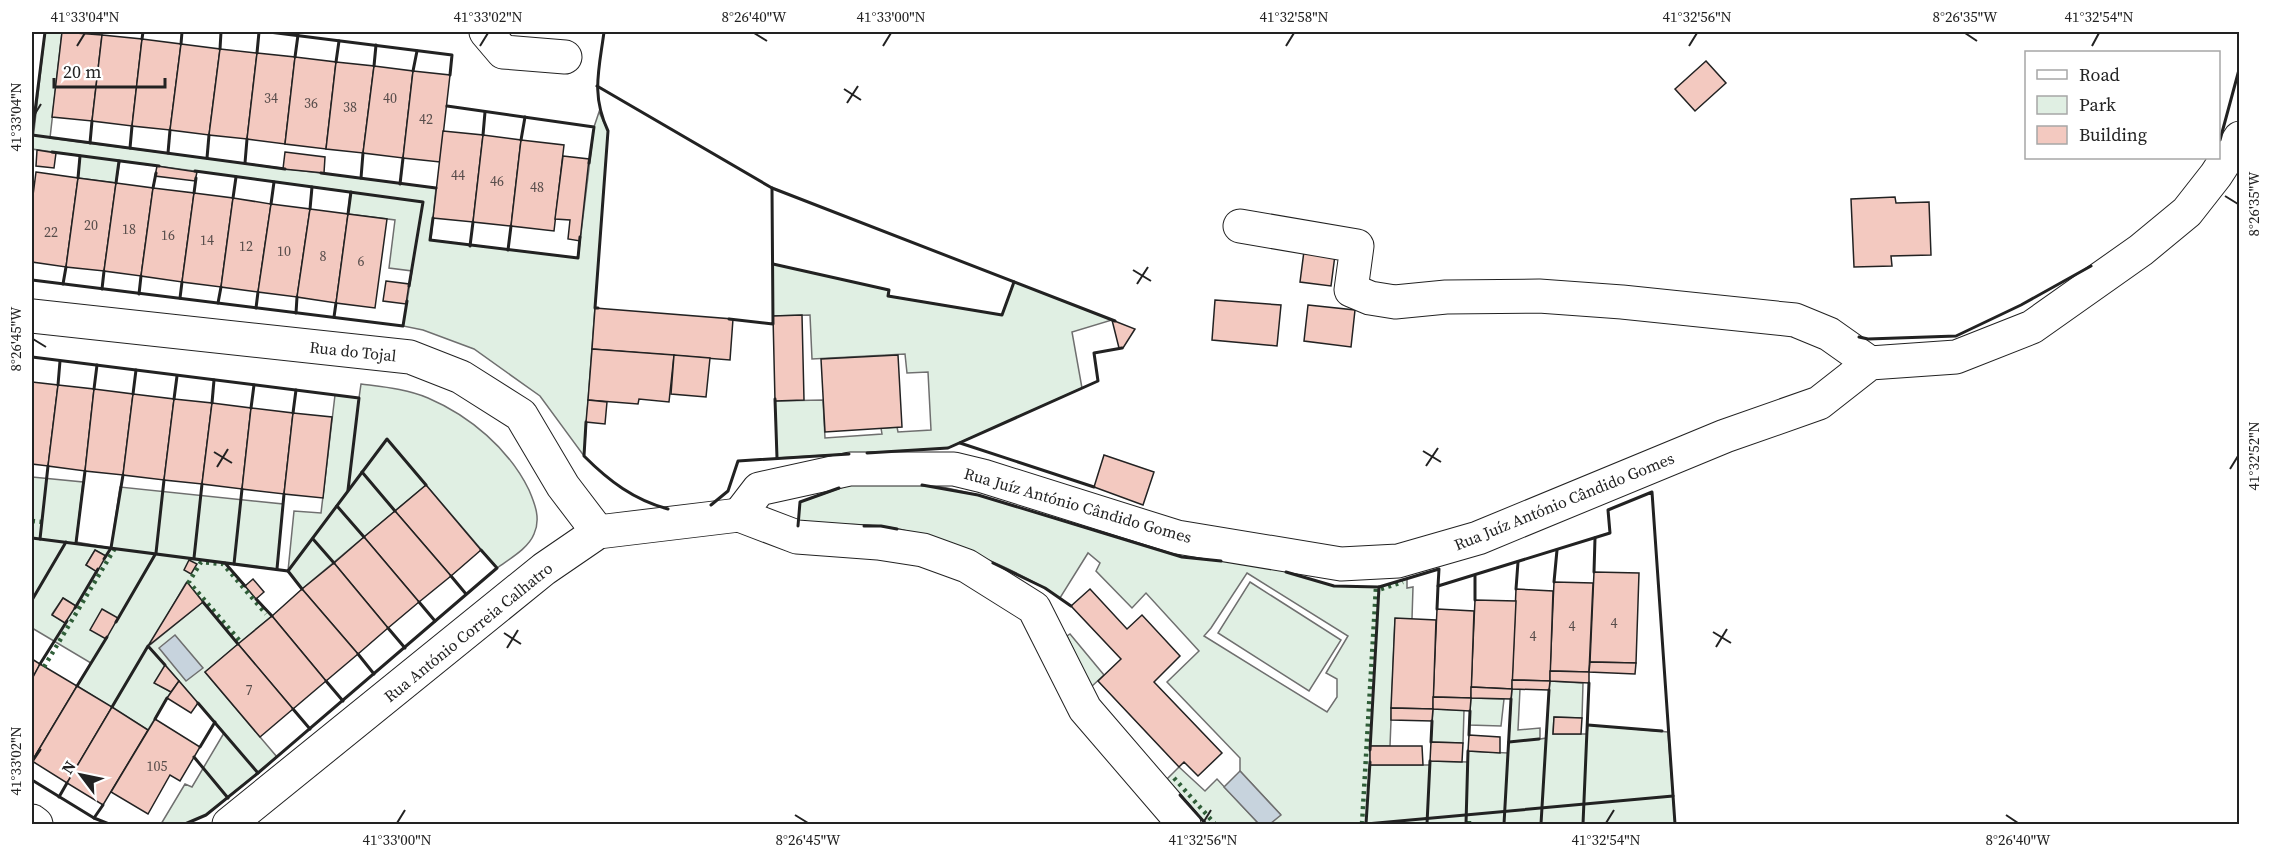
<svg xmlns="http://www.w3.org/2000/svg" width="2271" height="856" font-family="'Source Serif 4',serif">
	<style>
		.green { fill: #e0efe3; stroke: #6f6f6f; stroke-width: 1.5; fill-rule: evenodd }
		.water { fill: #c7d3dd; stroke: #6f6f6f; stroke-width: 1.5 }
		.building { fill: #f3c9c0; stroke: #222; stroke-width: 1.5 }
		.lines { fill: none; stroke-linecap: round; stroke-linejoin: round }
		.street-casing { stroke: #222; stroke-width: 35 }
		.street { stroke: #fff; stroke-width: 33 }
		.hedge { stroke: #2f5e38; stroke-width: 4.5; stroke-dasharray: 3 4.5; stroke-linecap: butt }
		.wall { stroke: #222; stroke-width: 3 }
		.ticks { fill: none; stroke: #222; stroke-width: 2 }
		.labels { text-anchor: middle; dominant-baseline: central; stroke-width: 4.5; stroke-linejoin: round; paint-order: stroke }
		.number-label { font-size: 14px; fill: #564c4a }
		.street-label { font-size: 16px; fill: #222; stroke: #fff }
		.neatline { fill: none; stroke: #222; stroke-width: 2 }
		.ticks-label { font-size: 15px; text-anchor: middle; fill: #222 }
	</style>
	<rect width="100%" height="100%" fill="#fff"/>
	<g class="green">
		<path d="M45,32H62L50,138L436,188L431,240L578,258L594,127L599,112L608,131L584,456L540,396L474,349L423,330L403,326L412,271L389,268L395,220L348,214L350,192L120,161L116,183L78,178L80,156L32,149Z"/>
		<path d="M773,264L889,290V296L1002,315L1014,282L1112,320L1072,332L1082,388L948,448L777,458L775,401L823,400L825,438L882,434L881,428L897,427L898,432L931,430L928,372L907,373L905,354L812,359L810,315L773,316Z"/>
		<path d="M361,384C384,387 407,389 428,398C470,416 509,449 529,490C535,504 541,519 534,534C528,549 509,559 497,568L426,485L302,589L288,571L294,511L321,513L335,395L359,398Z"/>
		<path d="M32,477L83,482L76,542L111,548L120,487L283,504L277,569L225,563L272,616L205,672L277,757L206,815L185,824H161L185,784L192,787L224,733L166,666L155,683L171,692L148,730L77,686L91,663L32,628ZM95,550L106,556L97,571L86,565ZM187,583L203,602L150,645L186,583ZM63,598L76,606L65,623L52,614Z"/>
		<path d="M900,481L947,488L978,495L1182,557L1260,564L1334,586L1379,587L1407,579V588L1413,587L1412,619H1395L1390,746H1370V765H1430V761L1468,762V751L1508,753L1512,689H1520L1518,730L1540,728V739L1546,738L1550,681L1583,683L1582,718L1554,717L1553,734H1587L1588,725L1668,732L1675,824H1270L1280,814L1240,771V758L1167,682L1199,651L1146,593L1132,608L1096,571L1100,563L1088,553L1060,598C1019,570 930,532 881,526C855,522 825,526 798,526L800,502L852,484ZM1247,573L1348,636L1326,673L1337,679V697L1327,712L1204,636L1211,628Z"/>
		<path d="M1250,582L1341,640L1309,691L1218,633Z"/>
		<path d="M1070,634L1104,675L1091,687L1067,636Z"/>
		<path d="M1471,698L1504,699L1501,726L1469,725Z"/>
		<path d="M1433,709L1464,710L1463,743L1431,742Z"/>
		<path d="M1179,767L1205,791L1217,779L1259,824H1206L1167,779Z"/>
	</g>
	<g class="water">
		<path d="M175,635L203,668L186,681L159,648Z"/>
		<path d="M1240,771L1281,815L1270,824H1259L1224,787Z"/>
	</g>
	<g class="building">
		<path d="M62,32L102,35L92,121L52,117Z"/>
		<path d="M102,35L142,39L132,126L92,121Z"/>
		<path d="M142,39L181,44L170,130L132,126Z"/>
		<path d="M181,44L220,49L209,135L170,130Z"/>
		<path d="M220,49L257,53L247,139L209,135Z"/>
		<path d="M257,53L295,57L285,144L247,139Z"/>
		<path d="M295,57L336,62L326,149L285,144Z"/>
		<path d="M1706,61L1726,83L1695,111L1675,89Z"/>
		<path d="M336,62L374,66L363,153L326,149Z"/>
		<path d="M374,66L413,71L403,158L363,153Z"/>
		<path d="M413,71L450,75L440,162L403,158Z"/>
		<path d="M443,131L483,135L473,222L433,218Z"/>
		<path d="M483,135L521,140L511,226L473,222Z"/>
		<path d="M521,140L564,145L554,231L511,226Z"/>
		<path d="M37,150L56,153L54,168L36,166Z"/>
		<path d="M285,152L325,157L324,173L283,169Z"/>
		<path d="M563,156L589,159L580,241L568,239L570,220L555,219Z"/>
		<path d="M157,166L197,172L195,181L155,176Z"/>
		<path d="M36,172L78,178L66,267L32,262V203Z"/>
		<path d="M78,178L116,183L104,271L66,267Z"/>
		<path d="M116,183L153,188L141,276L104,271Z"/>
		<path d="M153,188L194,193L182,282L141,276Z"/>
		<path d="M194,193L233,198L221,287L182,282Z"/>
		<path d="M1895,197L1896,203L1929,202L1931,255L1891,256L1892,266L1854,267L1851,199Z"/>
		<path d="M233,198L271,204L258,292L221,287Z"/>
		<path d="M271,204L310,209L297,297L258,292Z"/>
		<path d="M310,209L348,214L336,303L297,297Z"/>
		<path d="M348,214L387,219L375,308L336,303Z"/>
		<path d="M1304,251L1335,255L1331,286L1300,282Z"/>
		<path d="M386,281L409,284L406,304L383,301Z"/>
		<path d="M1215,300L1281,305L1277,346L1212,340Z"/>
		<path d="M1308,305L1355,310L1351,347L1304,341Z"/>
		<path d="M595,308L733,319L730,360L592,349Z"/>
		<path d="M802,315L804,400L775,401L773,316Z"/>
		<path d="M1112,320L1135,329L1123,348H1119Z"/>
		<path d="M592,349L674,355L669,402L639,399L638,404L588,400Z"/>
		<path d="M674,355L710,358L706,397L671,394Z"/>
		<path d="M898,355L902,427L825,432L821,359Z"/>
		<path d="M32,382L58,385L48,466L32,464Z"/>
		<path d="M58,385L94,389L85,471L48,466Z"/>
		<path d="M94,389L133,394L123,475L85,471Z"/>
		<path d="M133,394L174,399L164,480L123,475Z"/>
		<path d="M174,399L212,403L202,484L164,480Z"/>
		<path d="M588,400L607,402L605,424L586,422Z"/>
		<path d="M212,403L251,408L242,489L202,484Z"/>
		<path d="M251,408L293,413L284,494L242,489Z"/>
		<path d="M293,413L332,417L323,498L284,494Z"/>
		<path d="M1104,455L1154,472L1143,505L1094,487Z"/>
		<path d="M426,485L481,550L451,576L395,511Z"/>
		<path d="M395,511L451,576L419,602L364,537Z"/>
		<path d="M364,537L419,602L388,628L334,563Z"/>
		<path d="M95,550L106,556L97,572L86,565Z"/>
		<path d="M189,560L197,564L191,574L184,570Z"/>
		<path d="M334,563L388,628L358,654L302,589Z"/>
		<path d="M1594,572L1639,573L1636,663L1590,662Z"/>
		<path d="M253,579L264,592L256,599L245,586Z"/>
		<path d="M187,582L203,602L148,646Z"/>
		<path d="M1554,582L1593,583L1589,672L1550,671Z"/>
		<path d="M302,589L358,654L326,681L272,616Z"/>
		<path d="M1090,589L1127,629L1142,615L1180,656L1154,682L1222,753L1198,776L1184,762L1179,767L1098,681L1121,659L1071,606Z"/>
		<path d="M1516,589L1553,591L1550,681L1512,680Z"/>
		<path d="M63,598L76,606L65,623L52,615Z"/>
		<path d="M1475,600L1516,601L1512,689L1471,687Z"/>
		<path d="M102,609L118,618L106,639L90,630Z"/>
		<path d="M1437,609L1474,611L1471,698L1433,697Z"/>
		<path d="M272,616L326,681L293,709L238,644Z"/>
		<path d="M1395,618L1436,620L1433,709L1391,708Z"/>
		<path d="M238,644L293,709L260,737L205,672Z"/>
		<path d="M32,659L40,664L32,679Z"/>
		<path d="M1590,662L1636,663L1635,674L1589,672Z"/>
		<path d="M40,664L77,686L32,761V679Z"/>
		<path d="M165,665L179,681L171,692L154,683Z"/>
		<path d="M1550,671L1589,672V683L1550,681Z"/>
		<path d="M1512,680L1550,681L1549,690L1512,689Z"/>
		<path d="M179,681L198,703L191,713L167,698Z"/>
		<path d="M77,686L112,707L67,783L32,761Z"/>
		<path d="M1471,687L1512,689L1511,699L1471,698Z"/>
		<path d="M1433,697L1471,698L1470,711L1433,709Z"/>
		<path d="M112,707L148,730L103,805L67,783Z"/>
		<path d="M1391,708L1433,709L1432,721L1391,720Z"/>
		<path d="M1554,717L1582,718L1581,734H1553Z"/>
		<path d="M155,719L200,747L180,781L170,775L148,814L111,792Z"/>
		<path d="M1469,735L1500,737V753L1468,751Z"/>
		<path d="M1431,742L1463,743L1462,762L1430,761Z"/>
		<path d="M1370,746H1422L1423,765H1370Z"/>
	</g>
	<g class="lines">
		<defs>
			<g id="street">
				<path d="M486,32L503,52L565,57"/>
				<path d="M1240,226L1357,246L1351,290L1370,298L1395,302L1446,297L1539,296L1622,302L1795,320L1829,334L1870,363"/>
				<path d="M32,316L410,357L461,377L521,415L563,486L598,532"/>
				<path d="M739,515L759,489L850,469H954L983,476L1177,537L1341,564L1398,561L1478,538L1725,436L1819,403L1870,363L1956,357L2032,327L2141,250L2187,212L2216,175L2240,138"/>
				<path d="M32,821L36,824"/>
				<path d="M229,824L544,569L598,532L739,515L797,537L878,543L923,550L967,566L1034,608L1085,709L1184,824"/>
			</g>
		</defs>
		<use href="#street" class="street-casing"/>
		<use href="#street" class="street"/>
		<g class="hedge">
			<path d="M32,521L42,522"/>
			<path d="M1381,589L1403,582"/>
			<path d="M239,640L189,582L201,562L223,564L266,614"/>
			<path d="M44,667L115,548"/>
			<path d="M1174,778L1215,824"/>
			<path d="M1362,824L1376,587"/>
			<path d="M1469,824V818"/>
		</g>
		<g class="wall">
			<path d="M45,32L32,135L285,169"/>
			<path d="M269,32L452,55L450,75"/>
			<path d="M142,39L143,32"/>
			<path d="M181,44L182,32"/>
			<path d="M220,49L221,32"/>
			<path d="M257,53L259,32"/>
			<path d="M295,57L298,35"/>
			<path d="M336,62L339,41"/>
			<path d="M374,66L376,45"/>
			<path d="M413,71L417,51"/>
			<path d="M597,86L772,188L773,324L729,319"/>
			<path d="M447,106L594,127L589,163"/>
			<path d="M483,135L485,112"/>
			<path d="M521,140L525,117"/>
			<path d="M2220,140L2240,66"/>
			<path d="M90,143L92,121"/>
			<path d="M130,148L132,126"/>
			<path d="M52,152L159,166"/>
			<path d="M168,153L170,130"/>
			<path d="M207,158L209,135"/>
			<path d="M245,163L247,139"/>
			<path d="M195,171L423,202L409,286"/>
			<path d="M321,173L436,188"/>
			<path d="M78,178L80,156"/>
			<path d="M361,178L363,153"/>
			<path d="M116,183L119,161"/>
			<path d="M400,184L403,158"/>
			<path d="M153,188L156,173"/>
			<path d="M772,188L1115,321"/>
			<path d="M194,193L196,178"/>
			<path d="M233,198L236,177"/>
			<path d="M271,204L274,182"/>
			<path d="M310,209L312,187"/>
			<path d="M348,214L351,192"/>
			<path d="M433,218L430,240L578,258L580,237"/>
			<path d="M470,246L473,222"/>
			<path d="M508,250L511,226"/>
			<path d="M773,264L889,290L888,296L1002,315L1014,282"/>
			<path d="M32,280L403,326L407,301"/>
			<path d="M63,284L66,267"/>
			<path d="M102,289L104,271"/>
			<path d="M139,294L141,276"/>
			<path d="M180,298L182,282"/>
			<path d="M218,303L221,287"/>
			<path d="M256,308L258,292"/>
			<path d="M598,308H595L608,131C591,95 599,70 604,32"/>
			<path d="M296,313L297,297"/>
			<path d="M334,317L336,303"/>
			<path d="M1859,337L1868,339L1956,336L2021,305L2091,266"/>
			<path d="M32,357L359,398L348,490"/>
			<path d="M58,385L60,361"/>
			<path d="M94,389L97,365"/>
			<path d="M133,394L136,370"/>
			<path d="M174,399L177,376"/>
			<path d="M775,399L777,458"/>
			<path d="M212,403L214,380"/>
			<path d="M251,408L254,385"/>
			<path d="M293,413L296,390"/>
			<path d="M586,422L584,456C609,481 634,500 668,509"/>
			<path d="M960,443L1094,487"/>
			<path d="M867,453L948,448L1098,381L1094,353L1122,348"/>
			<path d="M362,472L395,511"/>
			<path d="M922,485L978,495L1182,557L1221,561"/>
			<path d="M711,505L728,491L738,461L849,454"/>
			<path d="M337,506L364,537"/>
			<path d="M798,526L800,502L839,488"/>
			<path d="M864,526H881L897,529"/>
			<path d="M32,538L288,571L387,439L426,485"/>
			<path d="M40,539L48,466"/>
			<path d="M313,539L334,563"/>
			<path d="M76,543L85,471"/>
			<path d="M194,558L202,484"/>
			<path d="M104,559L111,548L123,475"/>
			<path d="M225,563L245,586"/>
			<path d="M993,563L1045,588L1071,606"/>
			<path d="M234,564L242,489"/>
			<path d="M277,569L284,494"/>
			<path d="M288,571L302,589"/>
			<path d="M1286,572L1334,586L1379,587L1370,750"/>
			<path d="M1594,572L1595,538"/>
			<path d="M451,576L466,594"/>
			<path d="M1554,582L1557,550"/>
			<path d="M1379,587L1439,569L1438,586L1610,533L1608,510L1652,492L1675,824"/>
			<path d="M1516,589L1518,562"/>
			<path d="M256,599L272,616"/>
			<path d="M32,600L66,542"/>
			<path d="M1475,600V576"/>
			<path d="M203,602L238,644"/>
			<path d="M419,602L435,621"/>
			<path d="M75,608L98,569"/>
			<path d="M1437,609L1438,586"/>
			<path d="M116,622L156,553L164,480"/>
			<path d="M388,628L405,648"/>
			<path d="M358,654L374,674"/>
			<path d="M40,664L67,621"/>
			<path d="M326,681L343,701"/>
			<path d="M77,686L107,637"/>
			<path d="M198,703L258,773"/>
			<path d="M112,707L148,646L165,665"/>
			<path d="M293,709L310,729"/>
			<path d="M155,719L167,698"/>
			<path d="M1588,725L1662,731"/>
			<path d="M1469,735L1470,711"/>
			<path d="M1431,742L1432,721"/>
			<path d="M1509,742L1539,739"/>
			<path d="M200,747L215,722"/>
			<path d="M194,757L228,798"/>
			<path d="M32,780L94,818L109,824"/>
			<path d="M1180,795L1206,824"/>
			<path d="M59,797L67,783"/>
			<path d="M94,818L103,805"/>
			<path d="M185,824L206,815L258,773L497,568L481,550"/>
			<path d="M1366,824L1370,762"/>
			<path d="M1366,824L1673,796"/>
			<path d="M1427,824L1430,761"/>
			<path d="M1466,824L1468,751"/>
			<path d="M1504,824L1511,699"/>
			<path d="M1541,824L1549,690"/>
			<path d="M1583,824L1589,683"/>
		</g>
	</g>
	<path class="ticks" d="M754,33L767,41M1965,33L1977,41M77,46L85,33M480,46L488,33M883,46L891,33M1286,46L1294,33M1689,46L1697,33M2092,46L2099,33M844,89L861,100M847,103L858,86M33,117L41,104M2225,196L2238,204M1133,270L1151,281M1137,284L1148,267M33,339L46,347M1423,451L1441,462M214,452L232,463M1426,466L1438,448M217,467L228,449M2230,469L2238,456M1713,632L1731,643M504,633L521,644M1716,647L1727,629M507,648L518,630M33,761L41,749M795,815L808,823M2006,815L2018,823M397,823L405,810M1203,823L1211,810M1606,823L1614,810"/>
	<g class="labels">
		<g class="number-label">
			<text x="271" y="98">34</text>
			<text x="390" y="98">40</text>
			<text x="311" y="103">36</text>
			<text x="350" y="107">38</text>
			<text x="426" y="119">42</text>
			<text x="458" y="175">44</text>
			<text x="497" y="181">46</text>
			<text x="537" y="187">48</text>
			<text x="91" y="225">20</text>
			<text x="129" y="229">18</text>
			<text x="51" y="232">22</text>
			<text x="168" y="235">16</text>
			<text x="207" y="240">14</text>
			<text x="246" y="246">12</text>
			<text x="284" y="251">10</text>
			<text x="323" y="256">8</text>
			<text x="361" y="261">6</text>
			<text x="1614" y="623">4</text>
			<text x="1572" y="626">4</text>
			<text x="1533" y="636">4</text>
			<text x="249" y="690">7</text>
			<text x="157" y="766">105</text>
		</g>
		<g class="street-label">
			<text transform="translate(353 351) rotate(6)">Rua do Tojal</text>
			<text transform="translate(1564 501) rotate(-22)">Rua Juíz António Cândido Gomes</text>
			<text transform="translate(1078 505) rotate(16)">Rua Juíz António Cândido Gomes</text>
			<text transform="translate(468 632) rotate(-39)">Rua António Correia Calhatro</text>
		</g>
	</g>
	<rect width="2271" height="856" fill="none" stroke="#ffffff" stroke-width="66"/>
	<rect x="2025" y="51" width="195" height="108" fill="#ffffff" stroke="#a7a7a7" stroke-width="1.5"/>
	<rect x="2037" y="70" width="30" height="9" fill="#ffffff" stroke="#a7a7a7" stroke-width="1.5"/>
	<text x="2079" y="81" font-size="18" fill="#222222">Road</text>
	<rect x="2037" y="96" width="30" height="18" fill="#e0efe3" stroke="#a7a7a7" stroke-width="1.5"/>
	<text x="2079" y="111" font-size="18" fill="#222222">Park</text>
	<rect x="2037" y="126" width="30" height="18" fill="#f3c9c0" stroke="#a7a7a7" stroke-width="1.5"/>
	<text x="2079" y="141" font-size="18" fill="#222222">Building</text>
	<g transform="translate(81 775) rotate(302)" stroke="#ffffff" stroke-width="4.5" paint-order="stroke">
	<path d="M0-4.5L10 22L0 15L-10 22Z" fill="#222222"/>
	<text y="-9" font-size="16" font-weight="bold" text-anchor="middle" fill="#222222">N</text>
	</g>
	<path d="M54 78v9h111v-9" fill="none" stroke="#222222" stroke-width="3"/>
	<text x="63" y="78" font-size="18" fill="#222222" stroke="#ffffff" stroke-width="4.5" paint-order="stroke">20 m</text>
	<rect x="33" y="33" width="2205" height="790" class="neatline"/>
	<g class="ticks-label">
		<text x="85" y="22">41°33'04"N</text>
		<text x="488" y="22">41°33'02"N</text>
		<text x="754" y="22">8°26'40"W</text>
		<text x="891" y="22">41°33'00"N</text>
		<text x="1294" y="22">41°32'58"N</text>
		<text x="1697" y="22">41°32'56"N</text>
		<text x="1965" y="22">8°26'35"W</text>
		<text x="2099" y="22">41°32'54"N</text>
		<text transform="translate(16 117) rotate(-90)" y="5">41°33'04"N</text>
		<text transform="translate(2254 204) rotate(-90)" y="5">8°26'35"W</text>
		<text transform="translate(16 339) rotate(-90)" y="5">8°26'45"W</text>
		<text transform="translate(2254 456) rotate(-90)" y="5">41°32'52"N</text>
		<text transform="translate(16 761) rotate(-90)" y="5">41°33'02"N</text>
		<text x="397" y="845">41°33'00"N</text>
		<text x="808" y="845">8°26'45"W</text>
		<text x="1203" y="845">41°32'56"N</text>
		<text x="1606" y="845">41°32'54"N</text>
		<text x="2018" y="845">8°26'40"W</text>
	</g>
</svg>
